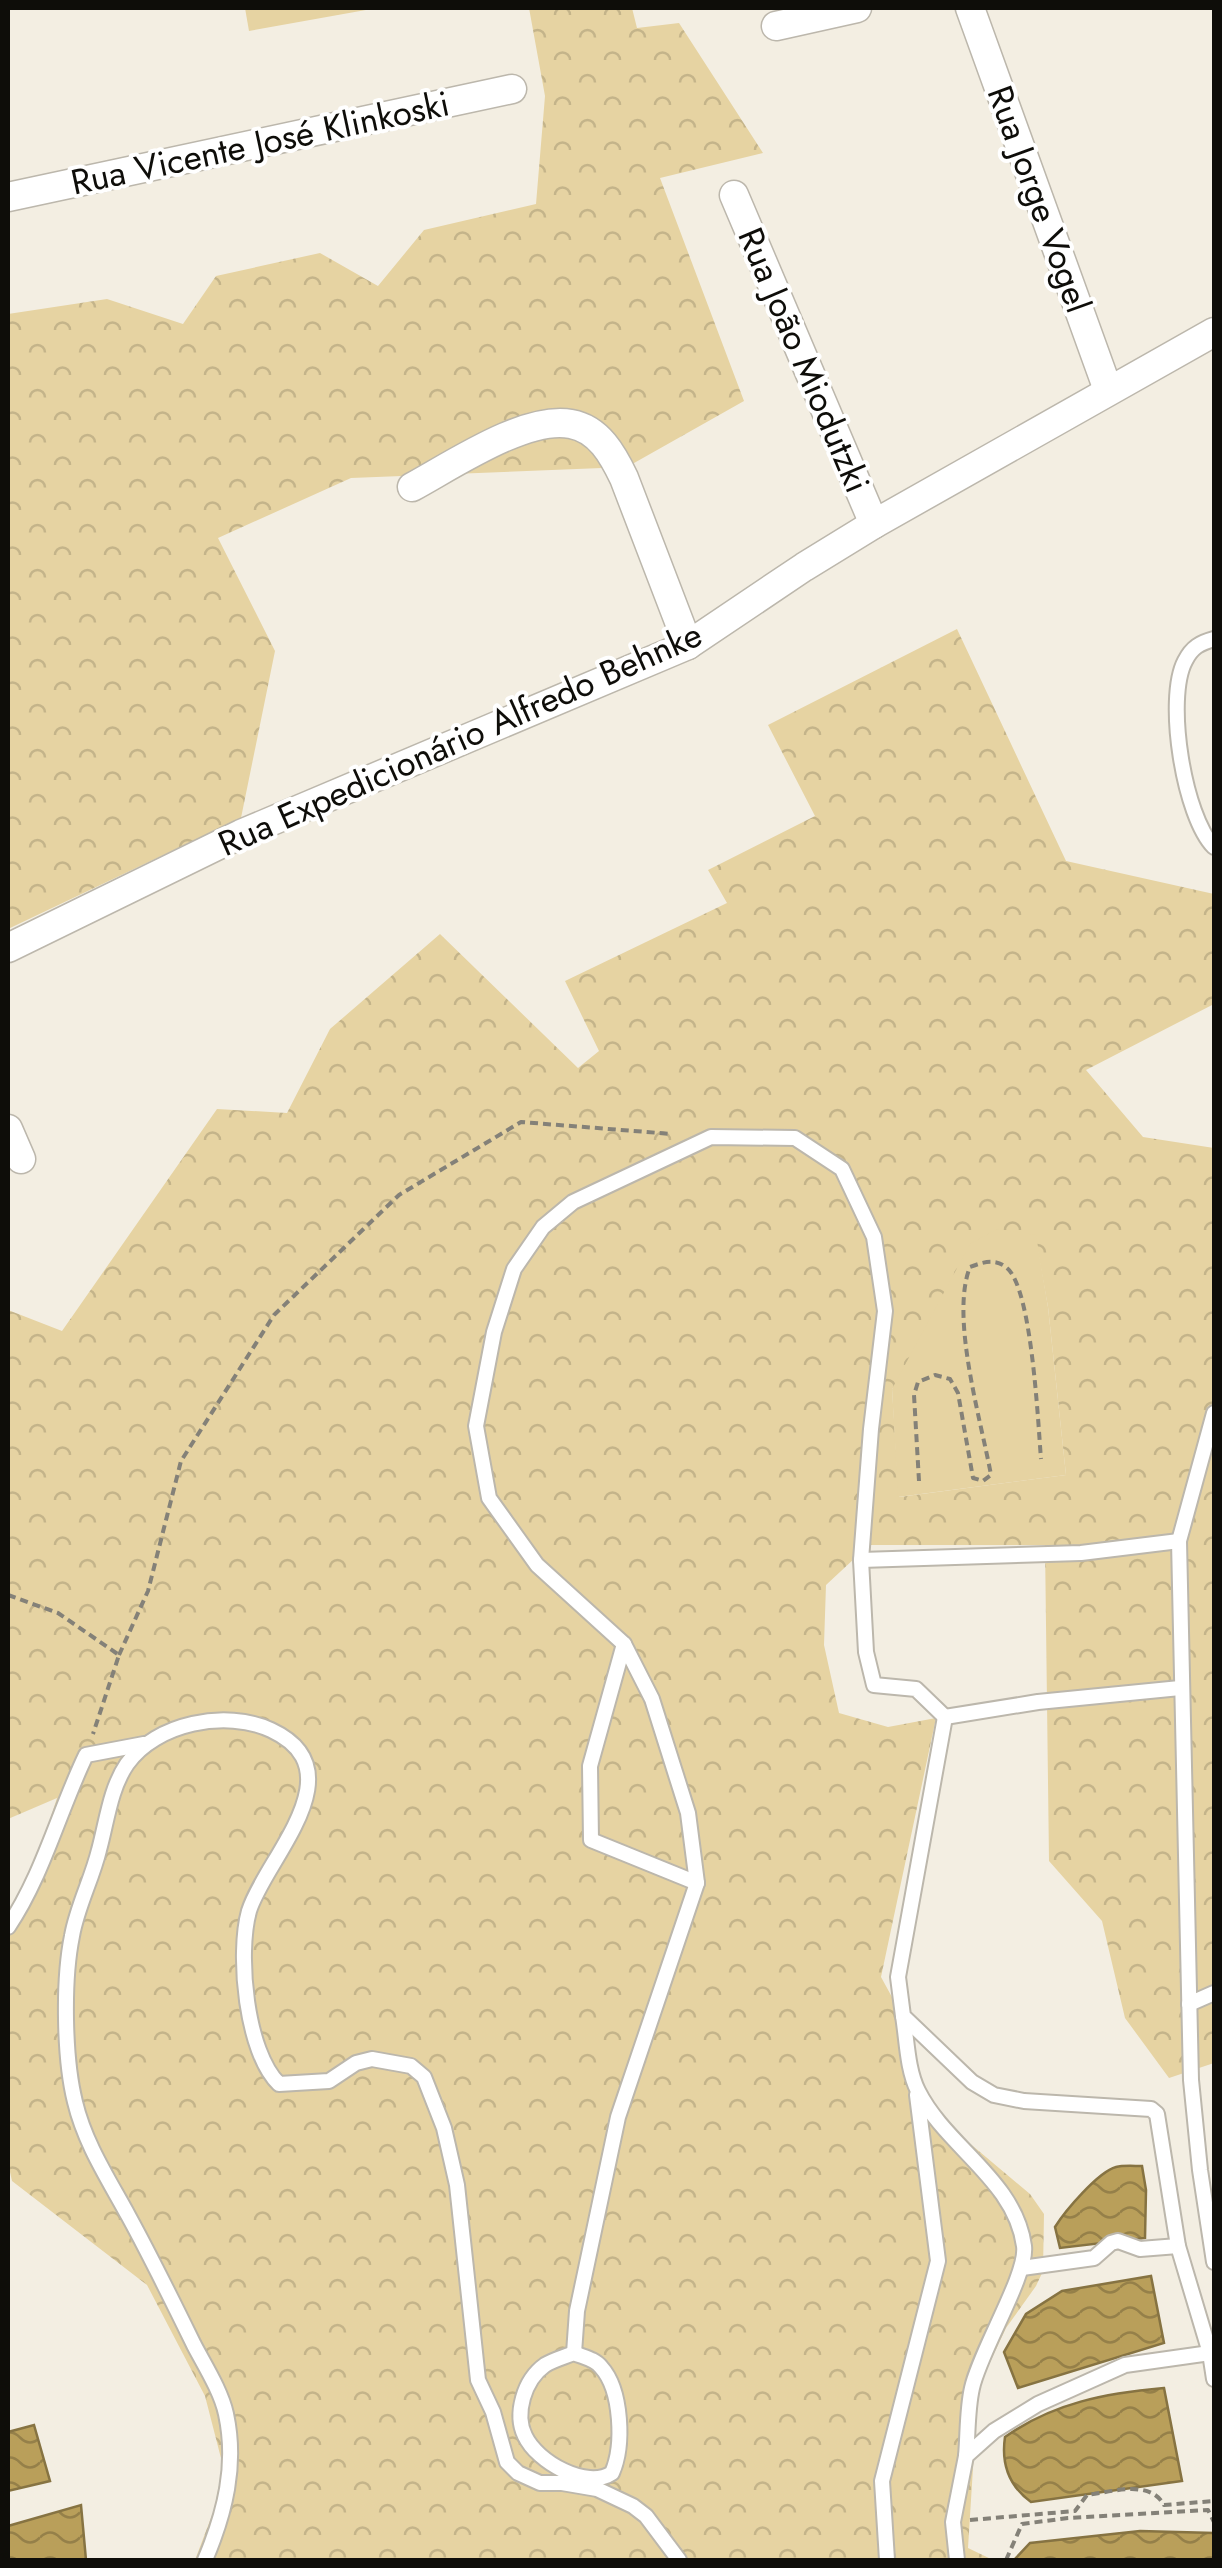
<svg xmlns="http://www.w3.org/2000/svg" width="1222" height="2568" font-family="Jost,sans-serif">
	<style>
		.forest { fill: url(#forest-crowns); fill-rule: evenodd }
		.garden { fill: #e6d3a2 }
		.water { fill: url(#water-waves); stroke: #867342; stroke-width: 2.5 }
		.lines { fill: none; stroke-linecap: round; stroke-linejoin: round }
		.service-casing { stroke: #bcb7ac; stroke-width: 18 }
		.minor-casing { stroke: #bcb7ac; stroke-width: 31 }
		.path { stroke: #848178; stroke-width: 4; stroke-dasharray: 8 5; stroke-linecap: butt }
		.service { stroke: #fff; stroke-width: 14 }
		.minor { stroke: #fff; stroke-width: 28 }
		.labels { text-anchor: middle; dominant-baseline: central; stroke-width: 8; stroke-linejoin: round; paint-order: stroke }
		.street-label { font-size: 35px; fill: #0e0d09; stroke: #fff }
	</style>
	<defs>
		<pattern id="forest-crowns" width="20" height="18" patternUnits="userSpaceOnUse" patternTransform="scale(2.5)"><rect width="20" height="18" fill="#e6d3a2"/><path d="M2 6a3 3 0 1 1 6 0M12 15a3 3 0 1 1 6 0" fill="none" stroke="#c4b48a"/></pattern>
		<pattern id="water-waves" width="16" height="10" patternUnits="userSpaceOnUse" patternTransform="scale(2.5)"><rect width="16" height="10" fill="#b99f5a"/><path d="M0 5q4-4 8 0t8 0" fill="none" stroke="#958049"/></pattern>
	</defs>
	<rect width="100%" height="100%" fill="#f3eee2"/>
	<g class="forest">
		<path d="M529,8H632L637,28L679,23L763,153L660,178L744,401L627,467L351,478L218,538L275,651L241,818L8,929V314L107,299L183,324L216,276L320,253L378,286L424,230L536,204L545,96Z"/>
		<path d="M957,629L1066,861L1214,894V1004L1086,1070L1143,1137L1214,1148V2063L1169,2078L1125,2018L1102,1921L1049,1861L1045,1545H869L826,1585L824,1645L839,1713L888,1727L936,1718L881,1977L910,2030L920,2093L936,2115L1030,2194L1044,2214L1043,2271L1036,2286L1006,2328L978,2388L968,2548L993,2560H195L214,2510L223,2466L205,2396L147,2285L12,2181L8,2163V1920L25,1896L57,1798L8,1819V1310L62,1331L217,1109L287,1113L330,1029L440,934L578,1068L599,1051L565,981L727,903L708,870L815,816L768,725ZM1035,1235L1048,1307L1066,1475L899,1497L892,1389Z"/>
	</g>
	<g class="garden">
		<path d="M245,8H377L249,31Z"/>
		<path d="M997,1229L1036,1235L1048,1307L1066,1475L898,1497L892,1389L970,1244Z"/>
	</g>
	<g class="water">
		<path d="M1142,2166L1146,2190L1145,2238L1060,2248L1055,2227C1065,2211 1098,2172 1116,2167C1123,2165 1134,2166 1142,2166Z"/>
		<path d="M1151,2276L1164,2343L1018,2388L1004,2352L1026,2314L1062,2291Z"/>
		<path d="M1164,2388L1182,2481L1031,2502C1009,2486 1001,2464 1005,2437C1053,2403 1106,2393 1164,2388Z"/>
		<path d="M34,2425L50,2481L8,2491V2432Z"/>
		<path d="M81,2505L86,2560H8V2526Z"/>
		<path d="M1140,2531L1214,2533V2560H1014L1030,2543Z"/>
	</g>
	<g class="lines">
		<defs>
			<g id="service">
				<path d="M1214,639C1200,643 1192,647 1185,661C1165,699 1184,817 1214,847"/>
				<path d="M1179,1541L1214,1413"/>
				<path d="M861,1560L1081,1553L1179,1541L1191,2080L1200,2170L1214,2262"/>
				<path d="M624,1644L590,1766L591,1840L697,1883"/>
				<path d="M1180,1688L1038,1702L945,1717L898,1977L903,2016L972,2082L994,2095L1024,2101L1151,2109L1157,2114L1178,2246L1210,2353"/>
				<path d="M8,1927C43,1875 59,1811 86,1755L144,1744"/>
				<path d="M1189,2004L1214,1993"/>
				<path d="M903,2016C907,2040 907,2069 918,2091C946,2147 1015,2180 1024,2246C1028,2274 980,2351 972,2388C967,2410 968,2434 966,2456"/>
				<path d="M1022,2268L1094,2258L1111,2243L1118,2241L1140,2249L1178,2246"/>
				<path d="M574,2353L577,2311L618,2117L697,1883L688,1813L652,1699L624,1644L537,1565L489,1498L476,1426L494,1332L514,1269L543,1227L573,1202L711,1137L795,1138L842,1169L874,1237L885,1311L871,1429L861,1560L866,1652L874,1685L916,1689L945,1717"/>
				<path d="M574,2353C583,2357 595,2359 601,2367C622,2390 624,2446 612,2473C587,2490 537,2462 525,2436C514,2414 524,2380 545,2365C553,2360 564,2357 574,2353Z"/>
				<path d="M205,2560C225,2513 237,2465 226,2414C221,2391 205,2366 194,2345C173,2302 152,2259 129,2217C109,2180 85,2144 75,2102C64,2058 63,1980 72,1936C77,1907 92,1879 99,1850C107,1821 110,1789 127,1764C156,1723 226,1709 271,1730C359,1771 265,1859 249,1911C237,1954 246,2052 279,2084L329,2081L356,2063L372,2059L411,2066L424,2077L444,2128L457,2185L478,2380L493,2412L507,2462L518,2473L540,2483H562L597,2489L633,2506L646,2516L679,2560"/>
				<path d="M887,2560L882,2481L938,2261L917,2095"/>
				<path d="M957,2560L953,2522L966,2456L994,2431L1038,2404L1125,2365L1210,2353L1214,2379"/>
			</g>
			<g id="minor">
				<path d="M970,8L1108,390"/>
				<path d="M776,26L857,8"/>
				<path d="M734,195L874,524"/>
				<path d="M8,197L512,89"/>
				<path d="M412,487C451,466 526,415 571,424C599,429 613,455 624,478L688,645"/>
				<path d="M8,948L241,834L688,645L804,567L874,524L1214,332"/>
				<path d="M8,1129L21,1159"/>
			</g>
		</defs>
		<use href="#service" class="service-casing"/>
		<use href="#minor" class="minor-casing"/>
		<g class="path">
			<path d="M919,1481L914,1395L918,1382L935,1375L950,1379L958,1393L973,1478L983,1481L991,1475C981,1420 950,1317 970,1267C983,1262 996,1258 1007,1268C1032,1289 1038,1423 1041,1459"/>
			<path d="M8,1595L58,1613L119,1655L93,1734"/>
			<path d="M119,1655L148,1591L181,1461L274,1315L399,1195L521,1122L672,1134"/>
			<path d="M970,2520L1075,2511L1087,2495C1112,2492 1150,2479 1164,2505L1214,2501"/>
			<path d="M1006,2560L1022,2524L1068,2518L1208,2510L1214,2522"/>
		</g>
		<use href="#service" class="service"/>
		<use href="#minor" class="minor"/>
	</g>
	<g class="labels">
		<g class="street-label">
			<text transform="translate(260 143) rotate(-12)">Rua Vicente José Klinkoski</text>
			<text transform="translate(1039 199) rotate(70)">Rua Jorge Vogel</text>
			<text transform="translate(804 360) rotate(67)">Rua João Miodutzki</text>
			<text transform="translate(460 739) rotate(-24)">Rua Expedicionário Alfredo Behnke</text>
		</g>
	</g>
	<rect width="1222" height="2568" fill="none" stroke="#0e0d09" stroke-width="20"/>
</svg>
